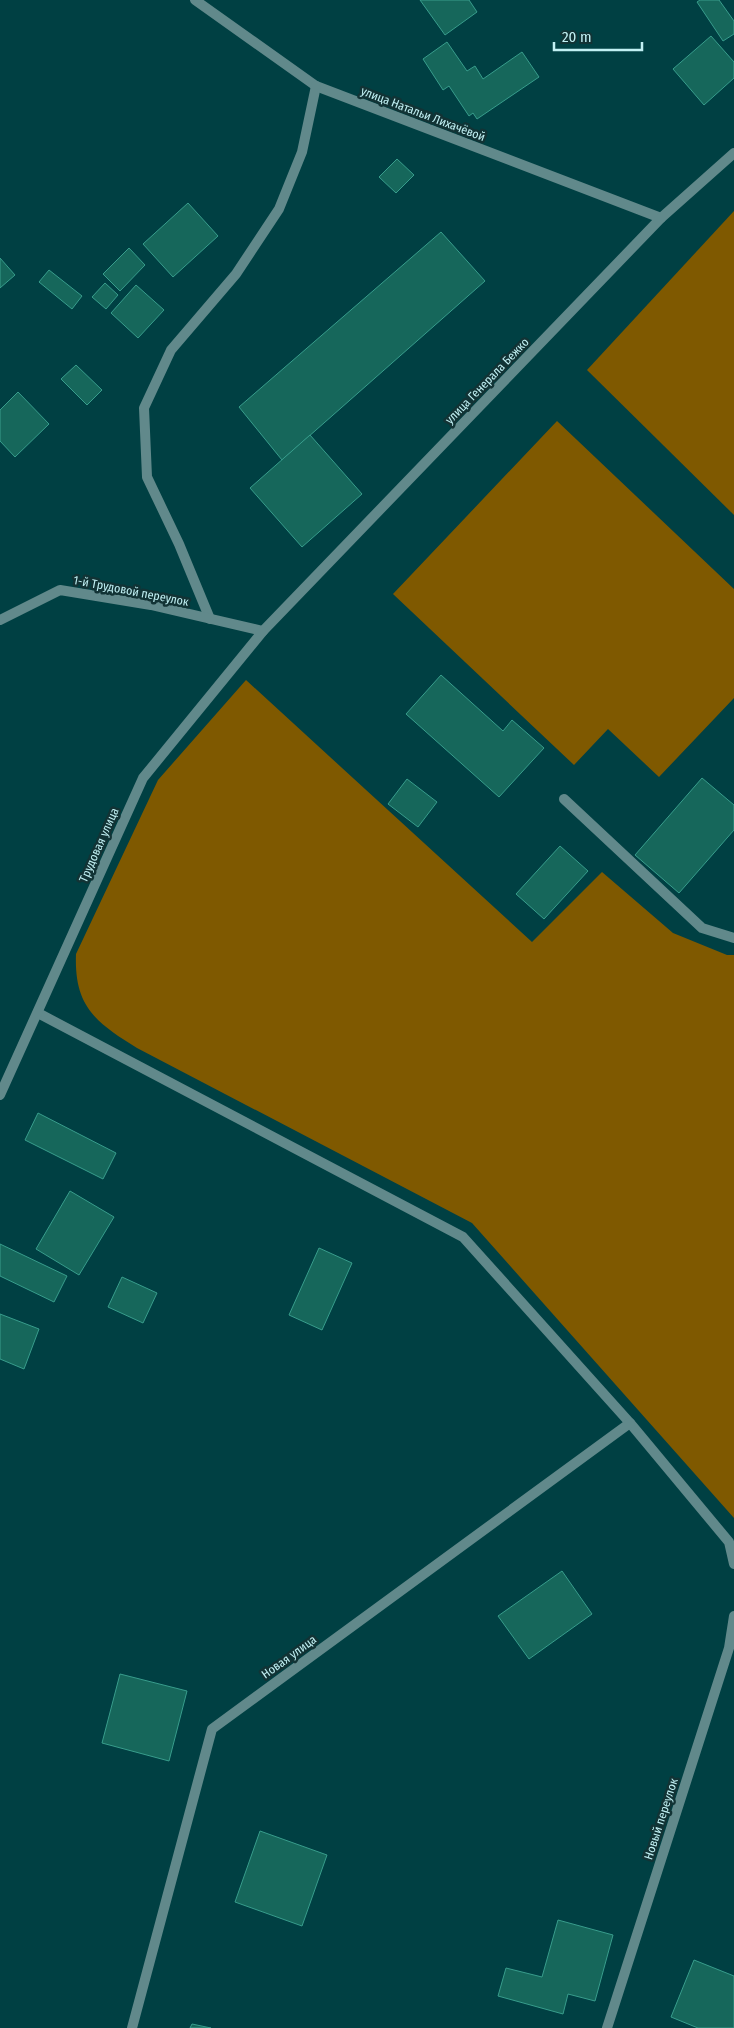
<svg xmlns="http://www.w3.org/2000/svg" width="734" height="2028" font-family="'Fira Sans Condensed',sans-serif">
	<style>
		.green { fill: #7f5900 }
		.building { fill: #16675b; stroke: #389d8c }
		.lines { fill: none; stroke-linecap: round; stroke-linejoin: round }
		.service { stroke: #61898b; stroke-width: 10 }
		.minor { stroke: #61898b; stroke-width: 10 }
		.labels { text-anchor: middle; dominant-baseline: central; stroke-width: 5; stroke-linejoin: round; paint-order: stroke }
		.street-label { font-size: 12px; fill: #c1f0f3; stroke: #123335 }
	</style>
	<rect width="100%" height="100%" fill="#004043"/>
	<g class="green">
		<path d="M734,211V515L587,370Z"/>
		<path d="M557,421L734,589V698L659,777L608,729L574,765L393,594Z"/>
		<path d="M246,680L532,942L602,872L673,933L727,955H734V1518L472,1223L137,1048C95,1022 74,1006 76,954L158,780Z"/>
	</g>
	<g class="building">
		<path d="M420,0H469L477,12L445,35Z"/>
		<path d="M700,0H719L734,21V34L723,41L697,2Z"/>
		<path d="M711,36L734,62V78L704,105L673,69Z"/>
		<path d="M447,42L467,71L475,66L483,79L522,52L539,77L477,119L473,113L469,116L449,86L443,90L423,59Z"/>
		<path d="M397,159L414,175L396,193L379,177Z"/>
		<path d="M188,203L218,236L173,277L143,244Z"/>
		<path d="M441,232L485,281L282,460L239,407Z"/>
		<path d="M129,248L145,265L120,291L103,274Z"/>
		<path d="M0,258L15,275L0,288Z"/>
		<path d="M49,270L82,296L72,309L39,282Z"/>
		<path d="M105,283L118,295L106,309L92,297Z"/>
		<path d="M136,285L164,310L138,338L111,313Z"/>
		<path d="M76,365L102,390L87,405L61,379Z"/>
		<path d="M18,392L49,424L15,457L0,441V410Z"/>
		<path d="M310,435L362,494L302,547L250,488Z"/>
		<path d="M441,675L503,731L512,720L544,748L499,797L406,714Z"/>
		<path d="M702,778L734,805V830L679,893L635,855Z"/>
		<path d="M407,779L437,802L418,827L388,804Z"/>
		<path d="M560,846L588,871L544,919L516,894Z"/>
		<path d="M38,1113L116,1153L103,1179L25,1140Z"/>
		<path d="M70,1191L114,1217L79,1275L36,1249Z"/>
		<path d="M0,1244L67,1276L54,1302L0,1276Z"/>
		<path d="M319,1248L352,1263L322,1330L289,1315Z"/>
		<path d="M122,1277L157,1293L143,1323L108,1307Z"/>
		<path d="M0,1314L39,1329L24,1369L0,1359Z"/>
		<path d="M562,1571L592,1614L529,1659L498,1616Z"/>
		<path d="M120,1674L187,1691L169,1761L102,1743Z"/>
		<path d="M260,1831L327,1855L302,1926L235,1902Z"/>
		<path d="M558,1920L613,1935L595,2001L568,1994L563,2014L498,1996L506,1968L542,1977Z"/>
		<path d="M694,1960L734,1976V2028H698L671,2017Z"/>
		<path d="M192,2024L211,2028H190Z"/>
	</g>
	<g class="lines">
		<path class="service" d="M564,799L702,928L734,938"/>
		<g class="minor">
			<path d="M195,0L316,86L661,218"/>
			<path d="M210,619L179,544L147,477L144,408L171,350L236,274L279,209L302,152L316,86"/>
			<path d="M0,620L60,590L151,605L263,631"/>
			<path d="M38,1013L463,1237L630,1423L729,1542L734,1564"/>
			<path d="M0,1095L143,778L263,631L661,218L734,153"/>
			<path d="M132,2028L212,1729L630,1423"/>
			<path d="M607,2028L729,1648L734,1616"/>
		</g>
	</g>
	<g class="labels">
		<g class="street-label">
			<text transform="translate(423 114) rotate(21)">улица Натальи Лихачёвой</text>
			<text transform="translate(487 381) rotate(-46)">улица Генерала Бежко</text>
			<text transform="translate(131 591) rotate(11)">1-й Трудовой переулок</text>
			<text transform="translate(99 845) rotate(-66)">Трудовая улица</text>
			<text transform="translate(289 1657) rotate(-36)">Новая улица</text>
			<text transform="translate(661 1819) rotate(-72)">Новый переулок</text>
		</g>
	</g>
	<path d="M554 42v8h88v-8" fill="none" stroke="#c1f0f3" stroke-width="2.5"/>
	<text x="562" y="42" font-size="15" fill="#c1f0f3" stroke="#123335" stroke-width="4" paint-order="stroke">20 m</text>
</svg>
